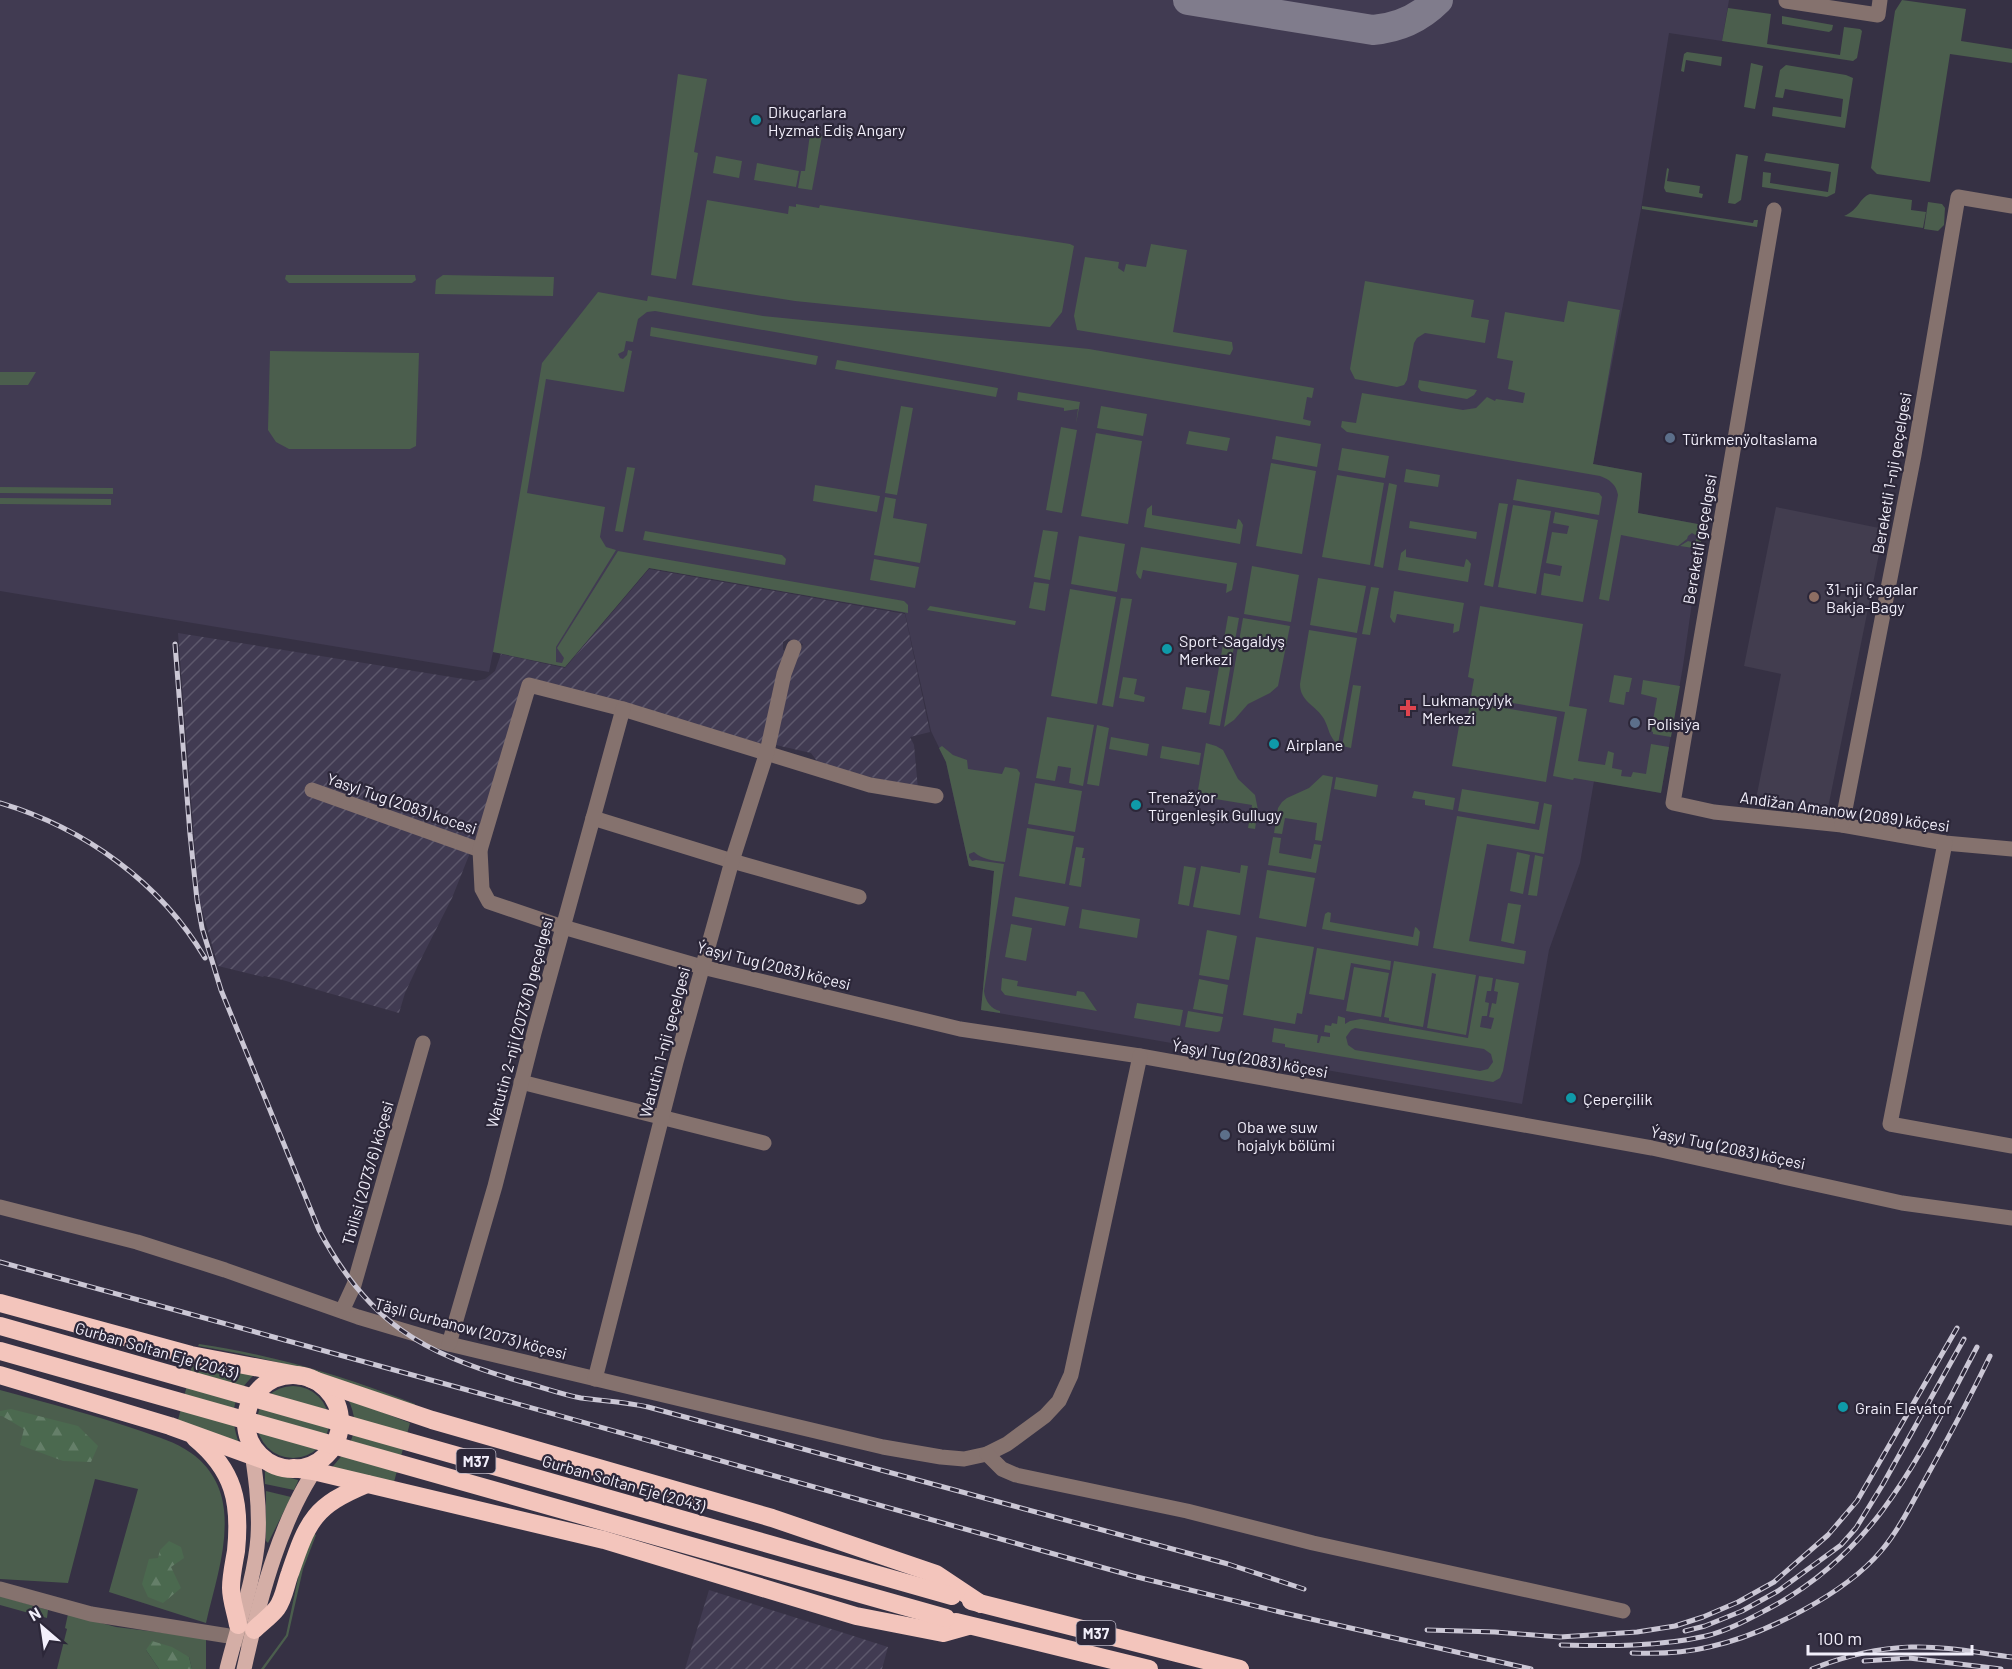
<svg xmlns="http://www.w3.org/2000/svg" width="2012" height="1669" font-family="Barlow,sans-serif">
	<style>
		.built { fill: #413b52 }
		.industrial { fill: url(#industrial-furrows) }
		.education { fill: #423d4f }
		.green { fill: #4b5e4d; fill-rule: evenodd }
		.forest { fill: url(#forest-firs) }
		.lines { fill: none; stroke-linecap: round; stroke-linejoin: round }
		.taxiway { stroke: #807c8c; stroke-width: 30 }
		.minor { stroke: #85726e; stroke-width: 15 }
		.major { stroke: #d4aea6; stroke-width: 15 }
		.highway { stroke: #f3c5bc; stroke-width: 18 }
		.rail-casing { stroke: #cbc7d5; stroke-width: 5 }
		.rail { stroke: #2c2739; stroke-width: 3; stroke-dasharray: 9; stroke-linecap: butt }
		.highway-bridge { stroke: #f3c5bc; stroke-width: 18 }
		.culture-dot { fill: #0f9aa8; stroke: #2c2739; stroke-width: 2 }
		.service-dot { fill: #5c6f8a; stroke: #2c2739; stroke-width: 2 }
		.education-dot { fill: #8d6e63; stroke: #2c2739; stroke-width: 2 }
		.health-dot { fill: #e0444e; stroke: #2c2739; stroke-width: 2 }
		.labels { text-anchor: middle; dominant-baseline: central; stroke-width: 4.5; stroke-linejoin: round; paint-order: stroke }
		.shield { fill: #2c2739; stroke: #b7b3c1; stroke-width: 1.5 }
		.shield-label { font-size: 15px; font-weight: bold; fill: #f2effb }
		.poi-label { font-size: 16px; fill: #f2effb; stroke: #2c2739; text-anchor: start }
		.street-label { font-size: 16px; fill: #f2effb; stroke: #2c2739 }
	</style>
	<defs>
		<pattern id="industrial-furrows" width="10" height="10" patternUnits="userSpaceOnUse" patternTransform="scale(1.5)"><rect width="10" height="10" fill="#413b52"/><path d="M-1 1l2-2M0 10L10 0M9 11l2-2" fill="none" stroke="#5d586c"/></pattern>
		<pattern id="forest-firs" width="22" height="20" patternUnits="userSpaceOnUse" patternTransform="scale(1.5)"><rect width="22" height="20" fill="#4b694f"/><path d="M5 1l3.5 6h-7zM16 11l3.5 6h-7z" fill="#657f69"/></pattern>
	</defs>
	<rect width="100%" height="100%" fill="#363144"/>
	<path class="built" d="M0,0H1729L1722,41L1669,33L1641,209L1593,464L1642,473L1638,513L1703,525L1683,666L1661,793L1594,781L1580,863L1549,950L1522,1104L981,1010L994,871L969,866L946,762L931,731L905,613L649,568L565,667L493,652L489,672L0,591Z"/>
	<g class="industrial">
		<path d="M649,569L905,614L930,732L910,737L914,745L918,789L819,764L811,753L776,745L788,677L803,644L788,639L783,642V650L789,652L763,744L529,681L491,800L452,898L420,961L405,993L399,1013L279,979L264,976L263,977L218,966L199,899L178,633L476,681L485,679L495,671L501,654L565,668Z"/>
		<path d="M709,1590L888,1647L882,1669H685Z"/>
	</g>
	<path class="education" d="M1776,507L1884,529L1827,813L1756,799L1781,674L1744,666Z"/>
	<g class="green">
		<path d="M1902,0L1966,9L1961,41L2012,49V63L1950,54L1930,182L1877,174L1871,168L1895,11Z"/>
		<path d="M1728,8L1771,14L1767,44L1840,55L1844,27L1860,29L1862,31L1857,58L1853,61L1722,41Z"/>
		<path d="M1782,16L1833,25L1832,30L1829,32L1782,24Z"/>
		<path d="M1687,52L1722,57L1721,66L1686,60L1684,72L1681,71L1684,54Z"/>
		<path d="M1751,63L1763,66L1755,109L1744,107Z"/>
		<path d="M1786,65L1846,75L1853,78L1845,128L1772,116L1773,107L1841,117L1843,99L1785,89L1783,98L1775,97L1780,70Z"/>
		<path d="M678,74L707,79L694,152L698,153L676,279L651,275Z"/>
		<path d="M810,134L822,136L812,190L798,188L801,171H805Z"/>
		<path d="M1766,153L1839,164L1835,193L1827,197L1762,187L1763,172L1771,173L1770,183L1828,192L1831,172L1764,161Z"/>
		<path d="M1736,154L1748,156L1741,200L1735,204L1728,203Z"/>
		<path d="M716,156L742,161L739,178L713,173Z"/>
		<path d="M757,163L799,171L796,187L754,180Z"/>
		<path d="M1667,168L1669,169L1667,181L1700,186L1699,193L1703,194L1702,198L1666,192L1664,188Z"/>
		<path d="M1870,194L1912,200L1911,210L1926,212L1923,228L1844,216C1860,209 1859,198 1870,194Z"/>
		<path d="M707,200L788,214L789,206L796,207V204L819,208L820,205L1070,244L1074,246L1062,312L1050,327L795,301L692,285Z"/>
		<path d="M1928,202L1942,204L1945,208L1944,225L1938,231L1924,229Z"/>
		<path d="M1642,206L1753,223L1754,220H1758L1757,227L1642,209Z"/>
		<path d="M1151,244L1187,250L1173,332L1232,342L1233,349L1230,355L1077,330L1074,316L1085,257L1119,262L1118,268L1124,272L1126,264L1146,267Z"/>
		<path d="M286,275H415L416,280L412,283H289L285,279Z"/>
		<path d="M443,275L554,277L553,296L435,294L436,280Z"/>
		<path d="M1365,281L1474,300L1471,317L1489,320L1485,343L1425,333L1417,338L1414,343L1407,380L1404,385L1397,387L1355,379L1350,369Z"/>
		<path d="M598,292L647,301L648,296L763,316L1089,349L1314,388L1312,398L1307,397L1303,419L1311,421L1310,426L655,311L647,312L638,319L633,342L626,341L624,351L618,354L620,358L623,359L627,355L628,350L632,351L624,392L546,379L527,493L605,507L600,537L606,547L616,550L556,647V662L562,663L564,658L557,648L618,551L904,601L908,605V613L649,568L565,667L493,652L542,363Z"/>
		<path d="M1568,301L1620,310L1593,464L1642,473L1638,513L1703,525L1700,549L1680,546L1688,541L1695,543L1697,536L1692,533L1688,536L1687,539L1678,546L1621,535L1609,601L1599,599L1618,495C1616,484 1610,480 1600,476L1347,432L1341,427L1342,421L1356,423L1362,393L1463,410L1476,408L1487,397L1495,401L1496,399L1523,403L1525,393L1508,389L1513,361L1497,358L1505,312L1564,322Z"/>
		<path d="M651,327L818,356L816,365L650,336Z"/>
		<path d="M270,351L419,353L416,446L410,449H289L276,442L268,430Z"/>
		<path d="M837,360L998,388L996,397L835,369Z"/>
		<path d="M0,372H36L28,385H0Z"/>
		<path d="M1419,380L1477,390L1474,395L1467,399L1421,391L1418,387Z"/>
		<path d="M1018,392L1080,402L1076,424L1078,409L1064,411V408L1017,400Z"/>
		<path d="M901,406L913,408L897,495L885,493Z"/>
		<path d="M1101,406L1147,414L1143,436L1097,428Z"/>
		<path d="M1061,427L1077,430L1062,513L1046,510Z"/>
		<path d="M1189,431L1230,438L1227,451L1186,444Z"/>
		<path d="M1096,433L1142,441L1128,524L1081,516Z"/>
		<path d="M1276,436L1321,444L1317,467L1272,459Z"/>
		<path d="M1342,448L1389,456L1385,478L1338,470Z"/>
		<path d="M1271,463L1316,471L1302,554L1256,546Z"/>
		<path d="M627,467L635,468L623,532L615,531Z"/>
		<path d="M1406,469L1440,475L1438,487L1404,482Z"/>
		<path d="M1337,475L1384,483L1370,565L1322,557Z"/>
		<path d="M1517,479L1599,493L1602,497L1599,515L1513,500Z"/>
		<path d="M1389,483L1397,485L1383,568L1374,566Z"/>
		<path d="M815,485L880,496L877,512L813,501Z"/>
		<path d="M0,487L113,488V494L0,493Z"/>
		<path d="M885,497L896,499L893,518L927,524L920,563L874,555Z"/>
		<path d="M0,498L111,499V505L0,504Z"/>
		<path d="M1499,503L1508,504L1493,587L1484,585Z"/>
		<path d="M1152,505V515L1236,529L1238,519L1240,520L1243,525L1240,544L1144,527L1147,509Z"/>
		<path d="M1513,505L1551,511L1536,594L1498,587Z"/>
		<path d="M1555,512L1598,520L1583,602L1541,595L1544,573L1560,576L1562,566L1546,563L1552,532L1567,534L1569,526L1553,523Z"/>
		<path d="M1410,521L1477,532L1476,539L1409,528Z"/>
		<path d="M1043,530L1058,532L1050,580L1034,577Z"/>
		<path d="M645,531L782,555L786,559L785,565L643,540Z"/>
		<path d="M1079,536L1125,544L1117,592L1071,584Z"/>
		<path d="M1141,547L1237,563L1232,590L1226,593L1227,584L1143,570L1141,579L1139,578L1136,573Z"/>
		<path d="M1406,549V557L1464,567L1466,559L1468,560L1471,564L1468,582L1398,570L1401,553Z"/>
		<path d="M874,559L919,567L915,588L870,580Z"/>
		<path d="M1252,566L1299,575L1291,622L1244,614Z"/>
		<path d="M1318,578L1366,586L1357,633L1310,625Z"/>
		<path d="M1034,582L1049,584L1045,611L1029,608Z"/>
		<path d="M1371,587L1379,588L1370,635L1362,634Z"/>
		<path d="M1070,589L1116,597L1097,704L1051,696Z"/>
		<path d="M1394,591L1464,603L1459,631L1453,633L1454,624L1397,614L1395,623L1393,622L1390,617Z"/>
		<path d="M1121,598L1132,599L1113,707L1102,705Z"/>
		<path d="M930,606L1016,621L1015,625L927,610Z"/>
		<path d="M1480,606L1583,624L1569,706L1587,709L1578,761L1605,765L1608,751L1614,753L1612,768L1622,770L1621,776L1631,777L1633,772L1646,774L1651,744L1669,747L1661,793L1574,778L1573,780L1553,776L1565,712L1471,696L1474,679L1468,677Z"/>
		<path d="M1228,616L1239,618L1220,726L1209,724Z"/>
		<path d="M1243,618L1290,626L1278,686L1270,693L1248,704L1234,720L1224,727Z"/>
		<path d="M1309,630L1357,638L1338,744C1329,738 1329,728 1324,719C1316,705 1300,702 1300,684Z"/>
		<path d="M1614,675L1632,678L1629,692H1626L1624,705L1609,702Z"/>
		<path d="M1123,677L1137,679L1134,694L1145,697L1144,702L1119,698Z"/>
		<path d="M1643,680L1680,686L1671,737L1653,734V732L1651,731L1657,698L1641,694Z"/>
		<path d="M1353,685L1361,686L1351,748L1342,746Z"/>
		<path d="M1186,687L1210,691L1206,713L1182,709Z"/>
		<path d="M1470,702L1557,717L1546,782L1452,766L1461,715L1468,716Z"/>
		<path d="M1047,717L1094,725L1083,786L1069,783L1071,768L1058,766L1055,781L1036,778Z"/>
		<path d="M1097,725L1109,728L1099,786L1087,784Z"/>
		<path d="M1111,737L1149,744L1147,756L1109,749Z"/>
		<path d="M1206,743L1216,746L1223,750L1238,779L1255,795L1258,810L1255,829L1248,828L1252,805L1197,796Z"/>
		<path d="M942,746L953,755L967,760L968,769L1002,774L1005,767L1017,769L1020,773L1005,862C993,861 982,859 974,852L969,854V857L972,861L976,860L1004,864L984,991C985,1001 991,1009 1000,1011V1013L981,1010L994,871L969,866L946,762L939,748Z"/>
		<path d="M1162,746L1201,753L1199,765L1160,758Z"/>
		<path d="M1323,775L1333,777L1322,841L1315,840L1317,823L1285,818L1282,834L1274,833L1278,808L1282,802L1287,798L1309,788Z"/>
		<path d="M1336,777L1378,785L1376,797L1334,789Z"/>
		<path d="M1035,783L1082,791L1075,832L1028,824Z"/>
		<path d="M1462,789L1539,802L1535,824L1458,811Z"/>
		<path d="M1414,791L1455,798L1453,810L1425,805V800L1412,798Z"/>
		<path d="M1544,803L1552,805L1544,854L1487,844L1469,941L1526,951L1524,964L1433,948L1457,816L1539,830Z"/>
		<path d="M1027,828L1074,836L1065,884L1019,876Z"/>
		<path d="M1273,837L1281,838L1279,853L1311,859L1314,844L1321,845L1316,873L1268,865Z"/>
		<path d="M1076,847L1084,848L1082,858H1085L1081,887L1069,885Z"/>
		<path d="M1517,852L1530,855L1523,894L1510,891Z"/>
		<path d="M1535,855L1543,857L1537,896L1528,895Z"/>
		<path d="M1241,865L1248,866L1240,915L1193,907L1201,866L1240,873Z"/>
		<path d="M1184,866L1196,868L1189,906L1178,904Z"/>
		<path d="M1267,870L1315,878L1306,927L1259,918Z"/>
		<path d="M1015,897L1069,907L1065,926L1012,916Z"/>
		<path d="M1508,903L1521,905L1514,944L1501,941Z"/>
		<path d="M1082,909L1140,919L1137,938L1079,928Z"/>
		<path d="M1328,912L1331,913L1330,922L1413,937L1415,927L1417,928L1420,932L1418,946L1322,929L1325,914Z"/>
		<path d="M1011,924L1032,928L1026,961L1005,957Z"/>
		<path d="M1207,930L1237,936L1229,980L1199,975Z"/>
		<path d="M1256,937L1314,947L1302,1014L1297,1013L1295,1024L1243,1015Z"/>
		<path d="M1317,948L1391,961L1390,970L1351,963L1344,1000L1309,994Z"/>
		<path d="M1394,961L1476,975L1466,1035L1427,1028L1436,974L1432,973L1423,1027L1389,1021V1018L1384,1017Z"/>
		<path d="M1354,967L1389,973L1381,1017L1346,1011Z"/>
		<path d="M1479,976L1493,978L1491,991H1487L1485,1002L1489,1003L1487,1016H1482L1480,1027L1491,1029L1494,1018L1489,1017L1492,1003L1496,1004L1498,992L1494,991L1496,979L1519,983L1503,1071L1500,1078L1493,1082L1285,1047V1044L1272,1042L1274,1028L1318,1035L1317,1043H1319L1321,1036L1330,1037V1033L1324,1032L1325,1025L1331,1026L1332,1023L1337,1024L1338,1016L1345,1018V1024L1350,1021L1361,1019L1468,1038ZM1355,1028L1484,1049L1491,1054L1493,1062L1488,1069L1480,1071L1355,1050L1348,1045L1346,1037L1351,1030Z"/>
		<path d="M1002,978L1018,981L1017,986L1076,996L1077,991L1084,992L1097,1011L1005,995L1001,990Z"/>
		<path d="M1199,979L1228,985L1223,1014L1193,1009Z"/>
		<path d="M1137,1003L1183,1010L1180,1026L1134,1018Z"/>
		<path d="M1188,1011L1223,1017L1220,1031L1217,1032L1185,1027Z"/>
		<path d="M199,1344C274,1355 344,1376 415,1404L414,1407C343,1379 273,1358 198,1346Z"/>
		<path d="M193,1362L257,1372C232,1395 228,1414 240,1446L178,1420Z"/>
		<circle cx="293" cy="1422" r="36"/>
		<path d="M0,1390C47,1403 95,1415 141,1431C158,1437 176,1442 191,1453C210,1466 222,1487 224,1510C228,1548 214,1587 206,1623L109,1592L138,1489L95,1479L68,1583L0,1579Z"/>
		<path d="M348,1399L410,1423L394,1482L329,1471C350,1447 363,1431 348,1399Z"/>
		<path d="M265,1471L298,1480V1481L294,1490L265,1484Z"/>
		<path d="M266,1491L291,1497L268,1543L266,1541Z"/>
		<path d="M313,1533L316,1535L303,1569L288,1636L264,1669H261L286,1635L300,1569Z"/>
		<path d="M0,1596L48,1610L47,1618L0,1605Z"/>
		<path d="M68,1614L116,1627L206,1638V1669H192L189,1657L146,1650L159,1669H57L67,1629L65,1628Z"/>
	</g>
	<g class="forest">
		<path d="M11,1409L78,1426L98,1446L91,1462L63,1461L20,1445L24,1429L2,1416H0V1411Z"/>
		<path d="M169,1541L181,1547L184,1558L171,1567L181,1588L163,1603L148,1597L142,1584L149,1559L158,1558L160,1550Z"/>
		<path d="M152,1641L172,1647L189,1657L192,1669H159L146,1650Z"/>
	</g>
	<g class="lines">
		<path class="taxiway" d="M1188,0L1373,30C1398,28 1420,18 1438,0"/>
		<g class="minor">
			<path d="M1786,1L1878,15L1880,0"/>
			<path d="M1774,210L1673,803L1714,812L1842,825L1945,843L2012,849"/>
			<path d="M312,790L480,850"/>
			<path d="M936,796L870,785L623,709L529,685L480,850L482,889L489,902L563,927L702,967L960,1029L1140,1056L1652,1148L1902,1203L2012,1218"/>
			<path d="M593,818L732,861L859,897"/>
			<path d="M1842,825L1914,455L1958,197L2012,206"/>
			<path d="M1945,843L1890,1124L2012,1146"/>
			<path d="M521,1082L764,1143"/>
			<path d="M0,1207L137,1242L225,1270L358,1317L449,1344L883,1447L941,1457L964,1459L987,1454L1007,1444L1045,1416L1059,1401L1071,1375L1140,1056"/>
			<path d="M342,1311L354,1285L423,1043"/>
			<path d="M449,1344L495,1186L534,1033L623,709"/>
			<path d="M595,1379L676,1062L732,861L767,752L784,674L794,647"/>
			<path d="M987,1454L1002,1469L1016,1475L1187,1511L1313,1543L1623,1611"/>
			<path d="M0,1589L91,1614L235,1637L246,1640"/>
		</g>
		<g class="major">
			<path d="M227,1669C237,1628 255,1579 258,1537C260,1505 255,1471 250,1440"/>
			<path d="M244,1669C259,1601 282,1509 326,1455"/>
		</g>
		<g class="highway">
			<path d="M0,1303L191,1355L302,1376"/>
			<path d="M0,1375L170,1426L264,1460"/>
			<circle cx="293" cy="1422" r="47"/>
			<path d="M311,1379L432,1420L772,1518L936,1574L981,1604"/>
			<path d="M195,1438C234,1470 241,1502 236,1551C234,1563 231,1576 231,1588C231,1600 236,1613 238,1625"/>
			<path d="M293,1468L313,1471L604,1540L856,1616L943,1633L968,1626"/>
			<path d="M971,1601L1240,1669"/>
			<path d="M956,1622L1149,1669"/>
			<path d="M254,1630C261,1623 271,1616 277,1608C284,1599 286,1583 290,1573C308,1520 314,1506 367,1484"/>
		</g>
		<defs>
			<g id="rail">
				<path d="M175,644L190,834L197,900L202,928L221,990L319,1230C368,1322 421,1353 519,1381C539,1386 560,1394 581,1398C604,1401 626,1402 648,1407L1228,1564L1304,1589"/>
				<path d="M0,803C84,828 160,882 205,958"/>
				<path d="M0,1262L482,1394L1133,1576L1280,1612L1531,1669"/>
				<path d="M1427,1630L1495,1632L1560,1637L1637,1632L1675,1626L1703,1617L1738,1602L1774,1582L1828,1535L1857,1501L1957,1328"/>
				<path d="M1685,1631L1705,1626L1742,1611L1778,1591L1841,1545L1856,1528L1883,1484L1964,1339"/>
				<path d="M1561,1645C1609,1646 1658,1647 1706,1636C1727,1631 1749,1619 1768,1609C1879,1551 1921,1452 1977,1347"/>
				<path d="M1632,1653C1658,1654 1684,1653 1709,1647C1764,1635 1845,1594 1881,1551C1898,1531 1910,1507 1922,1485C1946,1442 1969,1400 1990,1356"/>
				<path d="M1864,1661L1909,1658L2001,1669"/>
				<path d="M1812,1669C1842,1657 1878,1648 1911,1647C1945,1646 1979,1653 2012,1657"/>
			</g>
		</defs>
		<use href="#rail" class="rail-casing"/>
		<use href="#rail" class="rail"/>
		<g class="highway-bridge">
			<path d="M0,1326L952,1596"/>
			<path d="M0,1351L946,1618"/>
		</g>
	</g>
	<g class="culture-dot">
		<circle cx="756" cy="120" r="6"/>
		<circle cx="1167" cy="649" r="6"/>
		<circle cx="1274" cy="744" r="6"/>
		<circle cx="1136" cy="805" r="6"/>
		<circle cx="1571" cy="1098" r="6"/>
		<circle cx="1843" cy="1407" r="6"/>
	</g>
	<g class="service-dot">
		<circle cx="1670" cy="438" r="6"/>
		<circle cx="1635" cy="723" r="6"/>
		<circle cx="1225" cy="1135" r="6"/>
	</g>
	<circle class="education-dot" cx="1814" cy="597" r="6"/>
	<path class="health-dot" d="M1405 699h6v6h6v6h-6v6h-6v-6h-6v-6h6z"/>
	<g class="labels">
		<g class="shield">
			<rect x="456.5" y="1449" width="39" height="24" rx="4.5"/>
			<rect x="1076.5" y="1621" width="39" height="24" rx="4.5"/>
		</g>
		<g class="shield-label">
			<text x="476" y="1461">M37</text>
			<text x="1096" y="1633">M37</text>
		</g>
		<g class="poi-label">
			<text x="768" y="111">Dikuçarlara<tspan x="768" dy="18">Hyzmat Ediş Angary</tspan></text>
			<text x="1682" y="438">Türkmenÿoltaslama</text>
			<text x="1826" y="588">31-nji Çagalar<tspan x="1826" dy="18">Bakja-Bagy</tspan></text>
			<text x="1179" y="640">Sport-Sagaldyş<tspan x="1179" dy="18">Merkezi</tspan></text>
			<text x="1422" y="699">Lukmançylyk<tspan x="1422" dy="18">Merkezi</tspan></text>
			<text x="1647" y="723">Polisiýa</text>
			<text x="1286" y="744">Airplane</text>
			<text x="1148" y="796">Trenažýor<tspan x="1148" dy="18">Türgenleşik Gullugy</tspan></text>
			<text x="1583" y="1098">Çeperçilik</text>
			<text x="1237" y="1126">Oba we suw<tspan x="1237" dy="18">hojalyk bölümi</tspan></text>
			<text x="1855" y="1407">Grain Elevator</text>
		</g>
		<g class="street-label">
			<text transform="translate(1891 473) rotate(-80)">Bereketli 1-nji geçelgesi</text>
			<text transform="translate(1699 539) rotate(-80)">Bereketli geçelgesi</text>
			<text transform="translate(402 803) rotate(19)">Yasyl Tug (2083) kocesi</text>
			<text transform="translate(1845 811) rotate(8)">Andižan Amanow (2089) köçesi</text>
			<text transform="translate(774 965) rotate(14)">Ýaşyl Tug (2083) köçesi</text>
			<text transform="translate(519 1022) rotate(-75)">Watutin 2-nji (2073/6) geçelgesi</text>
			<text transform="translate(664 1042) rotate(-75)">Watutin 1-nji geçelgesi</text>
			<text transform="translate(1250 1058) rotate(10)">Ýaşyl Tug (2083) köçesi</text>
			<text transform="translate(1728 1147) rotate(12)">Ýaşyl Tug (2083) köçesi</text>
			<text transform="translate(367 1173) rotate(-74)">Tbilisi (2073/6) köçesi</text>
			<text transform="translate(471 1328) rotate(15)">Täşli Gurbanow (2073) köçesi</text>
			<text transform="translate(157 1350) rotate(16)">Gurban Soltan Eje (2043)</text>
			<text transform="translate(624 1483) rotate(16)">Gurban Soltan Eje (2043)</text>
		</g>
	</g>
	<g transform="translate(42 1627) rotate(331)" stroke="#2c2739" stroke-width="4.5" paint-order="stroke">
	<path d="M0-4.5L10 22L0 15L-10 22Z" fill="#f2effb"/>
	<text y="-9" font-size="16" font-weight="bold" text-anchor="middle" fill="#f2effb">N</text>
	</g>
	<path d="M1808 1645v9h164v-9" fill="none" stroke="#f2effb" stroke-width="3"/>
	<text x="1817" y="1645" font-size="18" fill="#f2effb" stroke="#2c2739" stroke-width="4.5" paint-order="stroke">100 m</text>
</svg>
